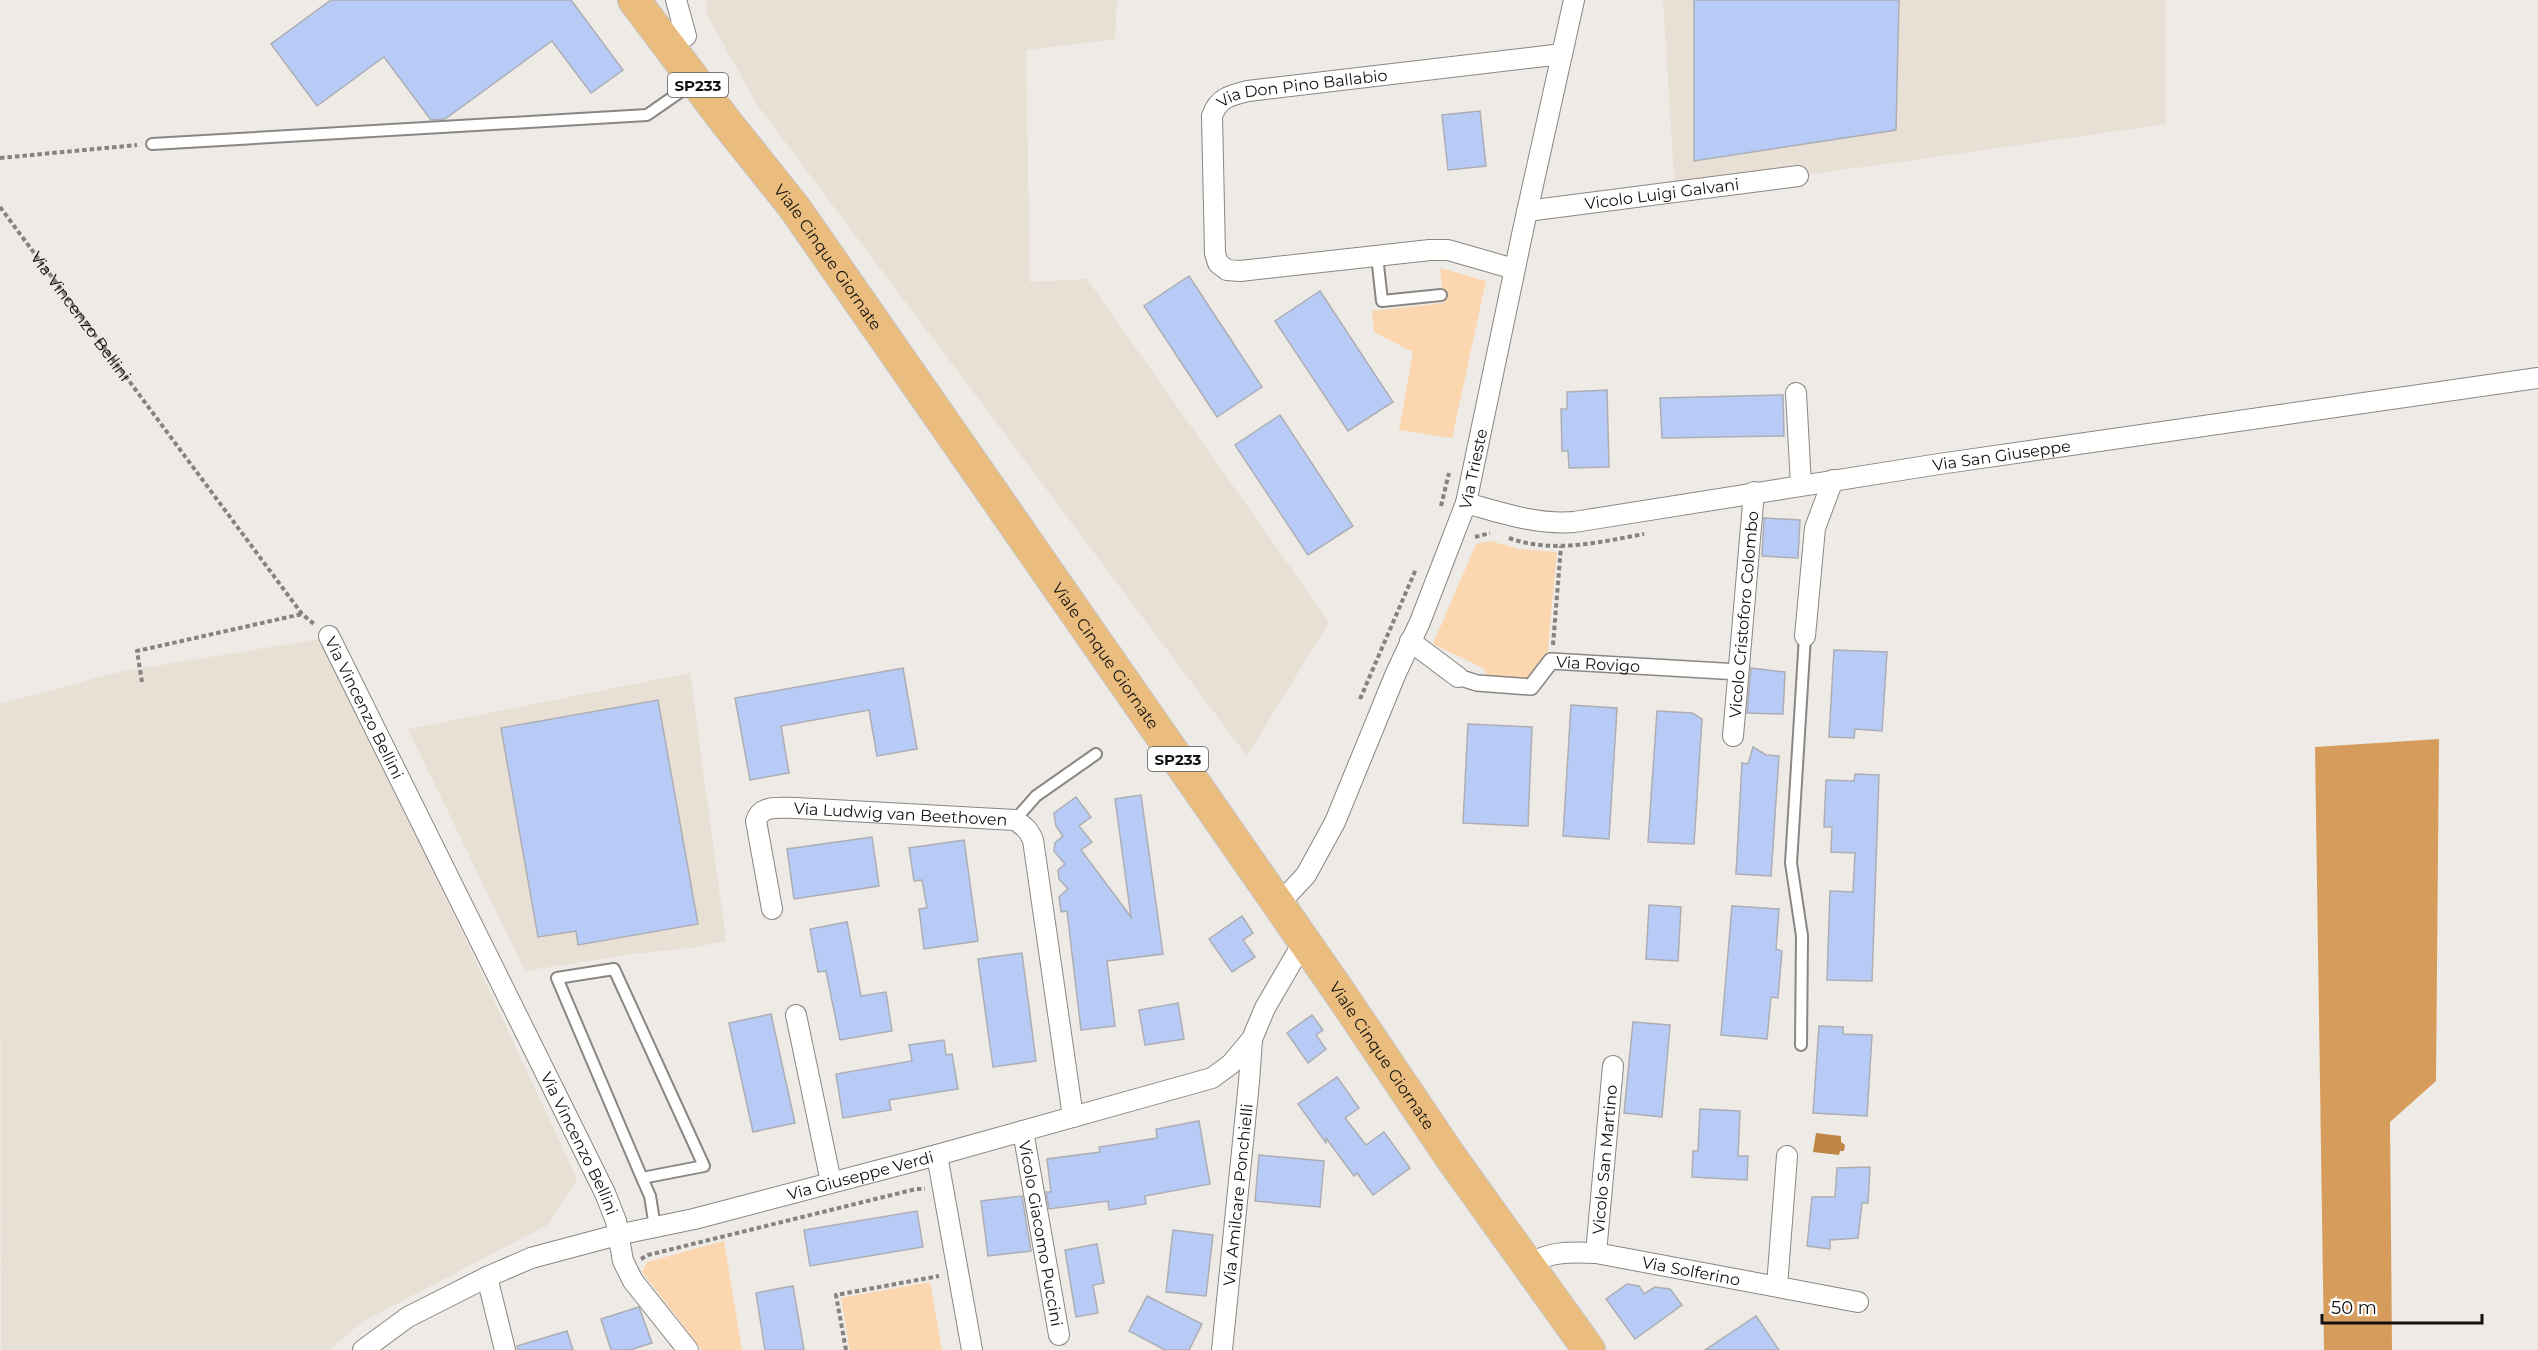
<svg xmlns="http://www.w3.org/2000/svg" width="2538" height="1350" font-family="Montserrat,sans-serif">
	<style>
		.built { fill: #e8dfd5 }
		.green { fill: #fcd6af }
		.forest { fill: #d69c5b }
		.water { fill: #bf8745 }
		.building { fill: #b8cbf7; stroke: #acaeb3; stroke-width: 1.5 }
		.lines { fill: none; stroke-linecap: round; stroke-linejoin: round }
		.service-casing { stroke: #8a8682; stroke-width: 14 }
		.pedestrian-casing { stroke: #8a8682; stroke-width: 18 }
		.minor-casing { stroke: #8a8682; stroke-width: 22 }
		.primary-casing { stroke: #c6c6c6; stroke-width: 34 }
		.path { stroke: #858280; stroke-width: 4; stroke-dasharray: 4.5 3; stroke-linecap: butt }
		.service { stroke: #fff; stroke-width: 10 }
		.pedestrian { stroke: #fff; stroke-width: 15 }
		.minor { stroke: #fff; stroke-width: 20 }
		.primary { stroke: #eabc7e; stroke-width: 32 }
		.labels { text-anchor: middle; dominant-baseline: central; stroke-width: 4.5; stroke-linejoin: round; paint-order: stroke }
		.shield { fill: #fff; stroke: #5a5858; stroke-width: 1.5 }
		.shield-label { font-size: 15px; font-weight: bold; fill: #131110 }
		.street-label { font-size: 16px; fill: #131110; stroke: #fff }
	</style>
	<rect width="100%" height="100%" fill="#eeeae6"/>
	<g class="built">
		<path d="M706,0H1117L1115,39L1026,50L1030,282L1087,279L1329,622L1247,756L758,106L707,15Z"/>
		<path d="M1663,0H2166V124L1900,162L1675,192Z"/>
		<path d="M325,638L577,1179L549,1224L362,1322L329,1350H1L0,704L119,672Z"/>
		<path d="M690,673L726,941L690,948L632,954L525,971L408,729Z"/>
	</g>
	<g class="green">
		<path d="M1440,268L1486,281L1452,438L1399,430L1413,352L1374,332L1372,311L1444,303Z"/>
		<path d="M1490,541L1519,549L1557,552L1547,658L1530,681L1489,678L1483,668L1433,644L1476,544Z"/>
		<path d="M724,1241L742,1350H702L642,1272L647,1262Z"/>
		<path d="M930,1282L942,1350H850L841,1298Z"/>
	</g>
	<path class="forest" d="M2439,739L2436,1081L2390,1122L2392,1350H2324L2315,747Z"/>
	<path class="water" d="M1816,1133L1841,1136V1142L1845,1145L1844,1151H1840L1839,1155L1813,1152Z"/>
	<g class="building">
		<path d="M331,0H571L623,70L591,93L552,41L445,119L431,120L384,57L317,106L271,44Z"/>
		<path d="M1694,0H1899L1896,130L1694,161Z"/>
		<path d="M1480,111L1486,166L1448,170L1442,115Z"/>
		<path d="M1189,276L1262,387L1217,417L1144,306Z"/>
		<path d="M1320,291L1393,402L1348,431L1275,321Z"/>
		<path d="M1607,390L1609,467L1569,468L1568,451H1562L1561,409H1567V392Z"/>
		<path d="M1783,395L1784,436L1662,438L1660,398Z"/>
		<path d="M1280,415L1353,526L1308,555L1235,445Z"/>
		<path d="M1764,518L1800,520L1798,558L1762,556Z"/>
		<path d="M1834,650L1887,652L1882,731L1855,729L1854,738L1829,737Z"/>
		<path d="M903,668L917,749L877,756L869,710L781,726L789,773L750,780L735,698Z"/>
		<path d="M1751,668L1785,672L1783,714L1747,713Z"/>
		<path d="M658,700L698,924L578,945L576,931L538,937L501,728Z"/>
		<path d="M1571,705L1617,708L1609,839L1563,836Z"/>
		<path d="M1657,711L1692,713L1702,719L1694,844L1648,842Z"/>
		<path d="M1468,724L1532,727L1528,826L1463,823Z"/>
		<path d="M1753,747L1766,755L1779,756L1771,876L1736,874L1742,763L1748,764Z"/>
		<path d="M1855,774L1879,775L1872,981L1827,980L1830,891L1853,892L1855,853L1831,852L1832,827H1824L1826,780L1854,781Z"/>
		<path d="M1141,795L1163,954L1107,961L1115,1026L1081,1030L1067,911L1061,912L1059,897L1068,889L1059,879L1058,870L1065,864L1054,851L1055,843L1063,836L1056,826L1054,813L1076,797L1091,817L1079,826L1092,842L1081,850L1131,917L1115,799Z"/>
		<path d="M872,837L879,886L794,899L787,849Z"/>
		<path d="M964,840L978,941L924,949L919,909L927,908L922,880L914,881L909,848Z"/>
		<path d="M1649,905L1681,907L1678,961L1646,959Z"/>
		<path d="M1732,906L1779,909L1776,949L1782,951L1778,998L1771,997L1767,1039L1721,1035Z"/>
		<path d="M1242,916L1253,933L1243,940L1255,957L1232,972L1209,939Z"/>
		<path d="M847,922L861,996L886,992L892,1031L840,1040L826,971L818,972L810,929Z"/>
		<path d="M1022,953L1036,1061L993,1067L978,959Z"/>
		<path d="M1178,1003L1184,1039L1145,1045L1139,1010Z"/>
		<path d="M771,1014L795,1123L753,1132L729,1023Z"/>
		<path d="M1312,1015L1323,1030L1316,1035L1326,1049L1308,1063L1287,1033Z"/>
		<path d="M1633,1022L1670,1025L1662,1117L1624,1113Z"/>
		<path d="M1819,1026L1843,1027V1034L1872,1035L1867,1116L1813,1113Z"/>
		<path d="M944,1040L946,1055L952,1054L958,1089L889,1100L891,1110L843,1118L836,1074L912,1061L909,1045Z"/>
		<path d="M1337,1077L1359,1108L1345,1118L1366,1145L1384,1132L1410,1168L1373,1195L1357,1173L1354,1176L1326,1138V1143L1298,1104Z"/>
		<path d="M1700,1109L1740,1111L1738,1156H1748L1747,1180L1692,1177L1693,1151H1698Z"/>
		<path d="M1199,1121L1210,1184L1145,1196L1146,1204L1109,1210L1108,1201L1049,1209L1046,1192H1051L1047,1159L1100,1152L1099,1147L1157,1138L1156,1129Z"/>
		<path d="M1259,1155L1324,1161L1320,1207L1255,1201Z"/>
		<path d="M1870,1167L1868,1203H1862L1858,1238L1830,1240V1249L1807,1246L1812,1197H1835L1837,1168Z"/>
		<path d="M1022,1196L1031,1251L988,1256L981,1201Z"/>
		<path d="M917,1211L923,1247L810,1266L804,1230Z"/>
		<path d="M1173,1230L1213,1235L1206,1296L1166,1292Z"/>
		<path d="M1097,1244L1104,1283L1093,1285L1098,1313L1076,1317L1065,1250Z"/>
		<path d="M1627,1284L1639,1286L1644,1294L1655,1287L1670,1289L1682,1305L1635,1339L1606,1299Z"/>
		<path d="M793,1286L804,1350H765L756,1293Z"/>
		<path d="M1147,1296L1202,1324L1189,1350H1165L1129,1331Z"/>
		<path d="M639,1307L652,1343L630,1350H611L601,1319Z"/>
		<path d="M1756,1316L1779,1350H1705Z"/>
		<path d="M567,1331L573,1350H518L517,1346Z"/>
	</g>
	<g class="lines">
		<defs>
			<g id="service">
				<path d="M152,144L647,115L693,83"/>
				<path d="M1377,256L1382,301L1441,295"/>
				<path d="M1015,820L1036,796L1096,754"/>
				<path d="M1801,1045L1802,936L1791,863L1805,636"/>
				<path d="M642,1178L704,1166L614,969L557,978L642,1178L650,1196L655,1227"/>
			</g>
			<g id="pedestrian">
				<path id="s2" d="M1458,677L1477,683L1531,687L1551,661L1739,672"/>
			</g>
			<g id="minor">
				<path d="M676,0L686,36"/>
				<path id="s3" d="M1527,211L1798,176"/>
				<path id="s4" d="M1514,269L1448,250H1430L1240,271L1227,270L1218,263L1215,253L1212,116C1218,98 1231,95 1248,91L1562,54"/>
				<path d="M1796,393L1801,485"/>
				<path id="s5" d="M1466,503C1502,513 1537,525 1574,522L1939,464L2538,378"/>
				<path id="s6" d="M329,636L605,1193L616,1221L623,1261L633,1281L688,1350"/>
				<path d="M1805,636L1815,528L1833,480"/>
				<path d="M1410,641L1458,677"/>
				<path id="s7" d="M1733,736L1754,492"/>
				<path id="s8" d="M1279,904L1306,875L1335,822L1396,673L1420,622L1466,503L1523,230L1574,0"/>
				<path id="s9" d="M772,909L756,821C761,804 781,808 796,808L1015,820C1024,826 1029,830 1033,840L1073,1117"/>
				<path d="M796,1015L831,1182"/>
				<path id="s10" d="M1023,1131L1059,1335"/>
				<path d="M937,1155L972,1350"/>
				<path id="s11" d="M1596,1253L1613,1066"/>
				<path id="s12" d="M1529,1264C1551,1251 1571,1252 1596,1253L1858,1302"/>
				<path d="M487,1277L505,1350"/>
				<path d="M1777,1286L1787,1156"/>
				<path id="s13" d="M363,1350L408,1317L487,1277L531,1258L617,1235L694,1219L937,1155L1212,1078L1231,1064L1252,1039L1265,1008L1304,941"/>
				<path id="s14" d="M1222,1350L1249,1082L1252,1039"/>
			</g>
			<g id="primary">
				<path id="s15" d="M634,0L726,122L794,207L1338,990L1450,1156L1589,1350"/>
			</g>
		</defs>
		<use href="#service" class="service-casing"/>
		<use href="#pedestrian" class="pedestrian-casing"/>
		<use href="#minor" class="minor-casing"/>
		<use href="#primary" class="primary-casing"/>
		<g class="path">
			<path d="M0,158L137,145"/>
			<path id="s1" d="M0,207L302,614L314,624"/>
			<path d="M1441,506L1449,473"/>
			<path d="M1475,537L1490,533"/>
			<path d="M1509,538C1553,554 1600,542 1644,534"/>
			<path d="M1553,645L1561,546"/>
			<path d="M142,682L137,651L302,614"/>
			<path d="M1360,699L1416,569"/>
			<path d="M641,1259L648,1255L916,1189H925"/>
			<path d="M846,1350L836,1295L939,1276"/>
		</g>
		<use href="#service" class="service"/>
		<use href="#pedestrian" class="pedestrian"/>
		<use href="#minor" class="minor"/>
		<use href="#primary" class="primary"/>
	</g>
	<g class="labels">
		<g class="shield">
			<rect x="668" y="73" width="60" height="24" rx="4.5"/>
			<rect x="1148" y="747" width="60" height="24" rx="4.5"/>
		</g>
		<g class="shield-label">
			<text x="698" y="85">SP233</text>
			<text x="1178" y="759">SP233</text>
		</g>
		<g class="street-label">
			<text stroke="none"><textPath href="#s4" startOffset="550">Via Don Pino Ballabio</textPath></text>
			<text stroke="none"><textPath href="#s3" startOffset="136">Vicolo Luigi Galvani</textPath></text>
			<text stroke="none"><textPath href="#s15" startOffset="322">Viale Cinque Giornate</textPath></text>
			<text stroke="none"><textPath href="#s1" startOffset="136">Via Vincenzo Bellini</textPath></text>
			<text stroke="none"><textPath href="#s5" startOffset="543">Via San Giuseppe</textPath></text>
			<text stroke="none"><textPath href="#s8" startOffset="480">Via Trieste</textPath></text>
			<text stroke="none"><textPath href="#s7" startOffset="122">Vicolo Cristoforo Colombo</textPath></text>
			<text stroke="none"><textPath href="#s15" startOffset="808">Viale Cinque Giornate</textPath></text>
			<text stroke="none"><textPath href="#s2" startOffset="154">Via Rovigo</textPath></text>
			<text stroke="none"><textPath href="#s6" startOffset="80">Via Vincenzo Bellini</textPath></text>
			<text stroke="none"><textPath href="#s9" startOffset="240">Via Ludwig van Beethoven</textPath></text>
			<text stroke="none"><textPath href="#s15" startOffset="1294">Viale Cinque Giornate</textPath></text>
			<text stroke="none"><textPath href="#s6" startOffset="566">Via Vincenzo Bellini</textPath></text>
			<text stroke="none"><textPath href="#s11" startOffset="94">Vicolo San Martino</textPath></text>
			<text stroke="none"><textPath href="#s13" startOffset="532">Via Giuseppe Verdi</textPath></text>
			<text stroke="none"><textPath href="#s14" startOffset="156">Via Amilcare Ponchielli</textPath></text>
			<text stroke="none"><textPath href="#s10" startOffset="104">Vicolo Giacomo Puccini</textPath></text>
			<text stroke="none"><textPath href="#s12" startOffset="166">Via Solferino</textPath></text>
		</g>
	</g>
	<path d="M2322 1314v9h160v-9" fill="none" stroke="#131110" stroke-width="3"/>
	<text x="2331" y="1314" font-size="18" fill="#131110" stroke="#ffffff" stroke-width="4.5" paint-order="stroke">50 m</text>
</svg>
